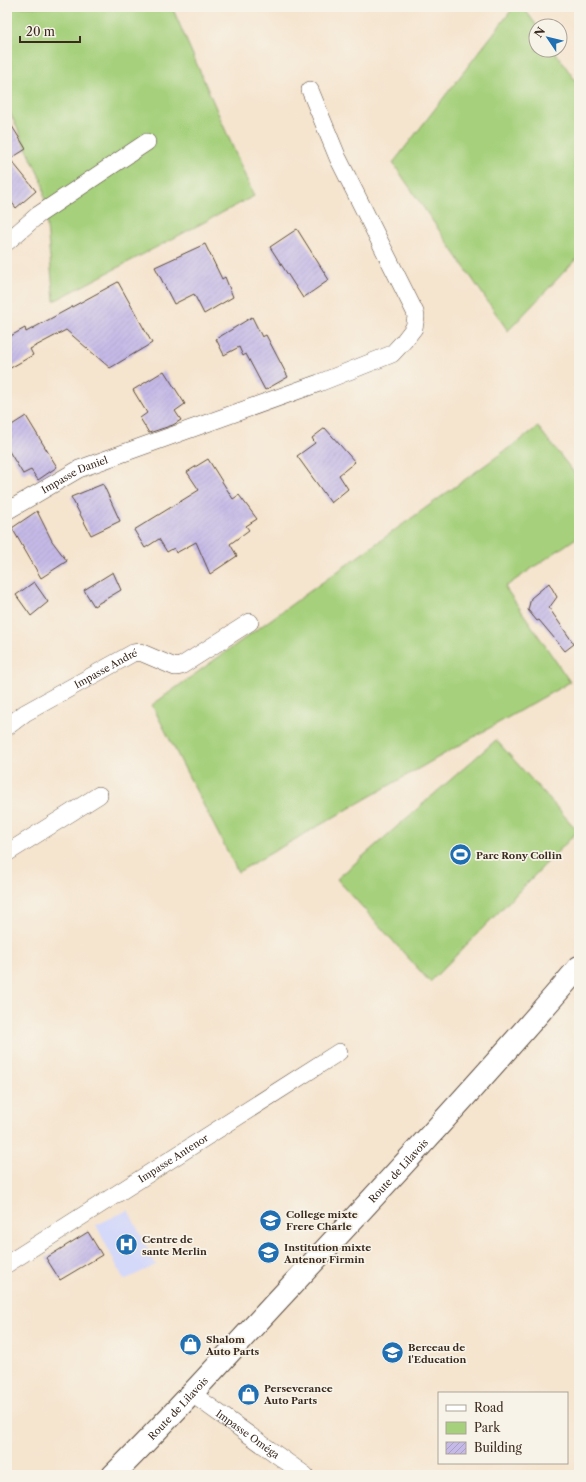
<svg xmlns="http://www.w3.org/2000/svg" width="586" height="1482" font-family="'Libre Caslon Text',serif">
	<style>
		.built { fill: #d4d8f9 }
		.green { fill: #a6d07b; stroke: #707d4c }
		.building { fill: url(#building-hatch) }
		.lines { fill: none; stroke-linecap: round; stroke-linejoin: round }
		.minor-casing { stroke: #574638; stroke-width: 18 }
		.secondary-casing { stroke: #574638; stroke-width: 24 }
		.minor { stroke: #fff; stroke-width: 17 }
		.secondary { stroke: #fff; stroke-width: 22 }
		.labels { text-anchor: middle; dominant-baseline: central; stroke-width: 3.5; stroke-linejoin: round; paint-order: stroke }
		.street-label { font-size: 10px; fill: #3b2a1e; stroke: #f7f3e8 }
		.poi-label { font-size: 10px; font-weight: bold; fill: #3b2a1e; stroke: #f7f3e8; text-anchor: start }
	</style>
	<defs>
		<pattern id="building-hatch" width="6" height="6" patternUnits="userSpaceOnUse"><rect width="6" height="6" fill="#c5bae7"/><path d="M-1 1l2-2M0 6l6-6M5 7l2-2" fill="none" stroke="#aaa0c6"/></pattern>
	</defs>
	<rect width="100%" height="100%" fill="#f7f3e8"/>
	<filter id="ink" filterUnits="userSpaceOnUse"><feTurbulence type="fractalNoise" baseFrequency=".025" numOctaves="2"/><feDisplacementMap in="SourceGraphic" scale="8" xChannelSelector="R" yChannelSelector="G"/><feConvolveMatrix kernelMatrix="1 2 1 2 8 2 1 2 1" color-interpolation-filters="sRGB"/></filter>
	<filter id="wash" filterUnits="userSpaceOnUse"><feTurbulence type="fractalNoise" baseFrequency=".012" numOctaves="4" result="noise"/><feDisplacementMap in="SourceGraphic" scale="16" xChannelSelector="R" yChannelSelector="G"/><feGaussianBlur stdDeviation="0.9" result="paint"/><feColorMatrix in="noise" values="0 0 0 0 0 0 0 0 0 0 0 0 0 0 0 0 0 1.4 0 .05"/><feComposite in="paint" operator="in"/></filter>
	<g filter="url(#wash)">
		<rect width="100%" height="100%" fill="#f5e4ce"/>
		<path class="built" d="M128,1210L156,1265L124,1280L96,1225Z"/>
		<g class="green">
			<path d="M7,7H172L254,196L54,301L43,184L7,106Z"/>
			<path d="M514,7H523L537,26L536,50H554L579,86V256L508,331L393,163Z"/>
			<path d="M538,427L579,479V536L505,587L570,682L238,872L152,705Z"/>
			<path d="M496,740L578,831L430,982L337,879Z"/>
		</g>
		<g id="blocks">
			<g class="building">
				<path d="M7,118L26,149L10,159L36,191L16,208L7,196Z"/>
				<path d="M297,229L329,280L303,298L270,247Z"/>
				<path d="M205,244L222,279L225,277L233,297L204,314L194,294L174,304L155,267Z"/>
				<path d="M118,282L152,343L110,368L66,330L30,349L33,355L7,370V338L25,328L26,332Z"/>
				<path d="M252,317L262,337L266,335L288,377L265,390L246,354L243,356L239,347L224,355L216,339Z"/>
				<path d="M164,371L185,404L175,411L181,420L173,425L149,433L140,418L147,413L133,390Z"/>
				<path d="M26,416L57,467L38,480L31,470L23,474L7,448V428Z"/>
				<path d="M325,428L355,462L339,475L348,489L331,503L297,456L315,443L312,438Z"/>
				<path d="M208,459L233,499L239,495L257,519L246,526L249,530L230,544L237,556L210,574L196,542L176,553L174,548L167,552L159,539L145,548L134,530L199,490L187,472Z"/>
				<path d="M103,484L120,521L91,535L71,497Z"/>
				<path d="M37,511L52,541L67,561L41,578L12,528Z"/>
				<path d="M113,572L121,590L94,606L84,590Z"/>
				<path d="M34,582L48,602L31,616L16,595Z"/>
				<path d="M549,583L557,597L549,608L574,644L565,651L539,620L537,621L528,610L531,598Z"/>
				<path d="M88,1232L102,1255L60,1280L46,1258Z"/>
			</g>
		</g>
	</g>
	<g filter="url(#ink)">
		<use href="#blocks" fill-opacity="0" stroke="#574638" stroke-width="1"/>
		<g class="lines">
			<defs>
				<g id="minor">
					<path d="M7,242L38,215L147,142"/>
					<path id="s1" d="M7,511L79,469L319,383L392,354L404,341L414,328L416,317L415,312L338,158L310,90"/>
					<path id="s2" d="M7,727L25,713L133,653L140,652L175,667L181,666L250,622"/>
					<path d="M7,853L99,795"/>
					<path id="s3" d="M7,1264L339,1052"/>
					<path id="s4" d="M191,1393L305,1475"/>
				</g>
				<g id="secondary">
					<path id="s5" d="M113,1475C175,1414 232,1349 291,1286C389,1181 486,1076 579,967"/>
				</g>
			</defs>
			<use href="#minor" class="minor-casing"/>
			<use href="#secondary" class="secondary-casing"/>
			<use href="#minor" class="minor"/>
			<use href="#secondary" class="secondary"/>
		</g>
	</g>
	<defs>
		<symbol id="stadium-disc" viewBox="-11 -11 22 22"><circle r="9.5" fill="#1f6fb2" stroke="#f7f3e8"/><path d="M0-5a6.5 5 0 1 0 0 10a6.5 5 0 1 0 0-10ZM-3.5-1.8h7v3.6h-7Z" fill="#fff"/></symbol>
		<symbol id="school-disc" viewBox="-11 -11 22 22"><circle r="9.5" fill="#1f6fb2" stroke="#f7f3e8"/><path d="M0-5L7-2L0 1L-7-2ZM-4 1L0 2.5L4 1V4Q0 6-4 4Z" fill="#fff"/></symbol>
		<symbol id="hospital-disc" viewBox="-11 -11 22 22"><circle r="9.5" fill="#1f6fb2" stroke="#f7f3e8"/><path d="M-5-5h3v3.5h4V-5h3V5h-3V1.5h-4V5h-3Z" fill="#fff"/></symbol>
		<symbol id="shop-disc" viewBox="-11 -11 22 22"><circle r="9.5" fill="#1f6fb2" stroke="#f7f3e8"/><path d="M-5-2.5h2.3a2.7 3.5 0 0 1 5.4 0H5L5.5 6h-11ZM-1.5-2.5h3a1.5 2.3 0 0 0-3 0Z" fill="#fff"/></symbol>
	</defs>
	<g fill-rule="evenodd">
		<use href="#stadium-disc" x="448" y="842" width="25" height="25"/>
		<use href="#school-disc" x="258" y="1208" width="25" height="25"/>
		<use href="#hospital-disc" x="114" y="1232" width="25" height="25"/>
		<use href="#school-disc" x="256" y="1240" width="25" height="25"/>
		<use href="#shop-disc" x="178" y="1332" width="25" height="25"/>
		<use href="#school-disc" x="380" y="1340" width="25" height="25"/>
		<use href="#shop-disc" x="236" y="1382" width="25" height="25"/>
	</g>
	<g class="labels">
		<g class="street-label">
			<text stroke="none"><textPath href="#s1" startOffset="77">Impasse Daniel</textPath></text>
			<text stroke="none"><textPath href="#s2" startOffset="115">Impasse André</textPath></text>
			<text stroke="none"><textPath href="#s3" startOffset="197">Impasse Antenor</textPath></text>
			<text stroke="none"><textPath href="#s5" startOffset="417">Route de Lilavois</textPath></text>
			<text stroke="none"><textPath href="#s5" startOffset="93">Route de Lilavois</textPath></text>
			<text stroke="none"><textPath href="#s4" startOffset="70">Impasse Oméga</textPath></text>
		</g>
		<g class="poi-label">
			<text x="476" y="855">Parc Rony Collin</text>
			<text x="286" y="1214">College mixte<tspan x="286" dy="12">Frere Charle</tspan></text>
			<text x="142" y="1239">Centre de<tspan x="142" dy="12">sante Merlin</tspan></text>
			<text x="284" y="1247">Institution mixte<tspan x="284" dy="12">Antenor Firmin</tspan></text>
			<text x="206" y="1339">Shalom<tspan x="206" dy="12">Auto Parts</tspan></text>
			<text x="408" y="1347">Berceau de<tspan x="408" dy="12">l'Education</tspan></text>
			<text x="264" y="1388">Perseverance<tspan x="264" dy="12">Auto Parts</tspan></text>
		</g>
	</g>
	<rect width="586" height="1482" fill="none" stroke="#f7f3e8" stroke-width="24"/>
	<rect x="438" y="1392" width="130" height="72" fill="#f7f3e8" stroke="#aca397"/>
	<rect x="446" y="1405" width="20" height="6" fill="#ffffff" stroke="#aca397"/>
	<text x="474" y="1412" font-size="12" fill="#3b2a1e">Road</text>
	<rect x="446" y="1422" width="20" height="12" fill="#a6d07b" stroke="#aca397"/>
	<text x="474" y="1432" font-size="12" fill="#3b2a1e">Park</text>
	<rect x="446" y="1442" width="20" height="12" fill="url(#building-hatch)" stroke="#aca397"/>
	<text x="474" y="1452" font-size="12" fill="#3b2a1e">Building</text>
	<g transform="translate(548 38) rotate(305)"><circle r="19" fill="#f7f3e8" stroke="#aca397"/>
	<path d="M0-3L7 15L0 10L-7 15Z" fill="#1f6fb2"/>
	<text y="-6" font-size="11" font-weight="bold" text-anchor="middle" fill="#3b2a1e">N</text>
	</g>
	<path d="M20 36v6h60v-6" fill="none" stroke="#3b2a1e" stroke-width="2"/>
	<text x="26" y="36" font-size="12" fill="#3b2a1e" stroke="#f7f3e8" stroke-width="3" paint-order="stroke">20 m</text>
</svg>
